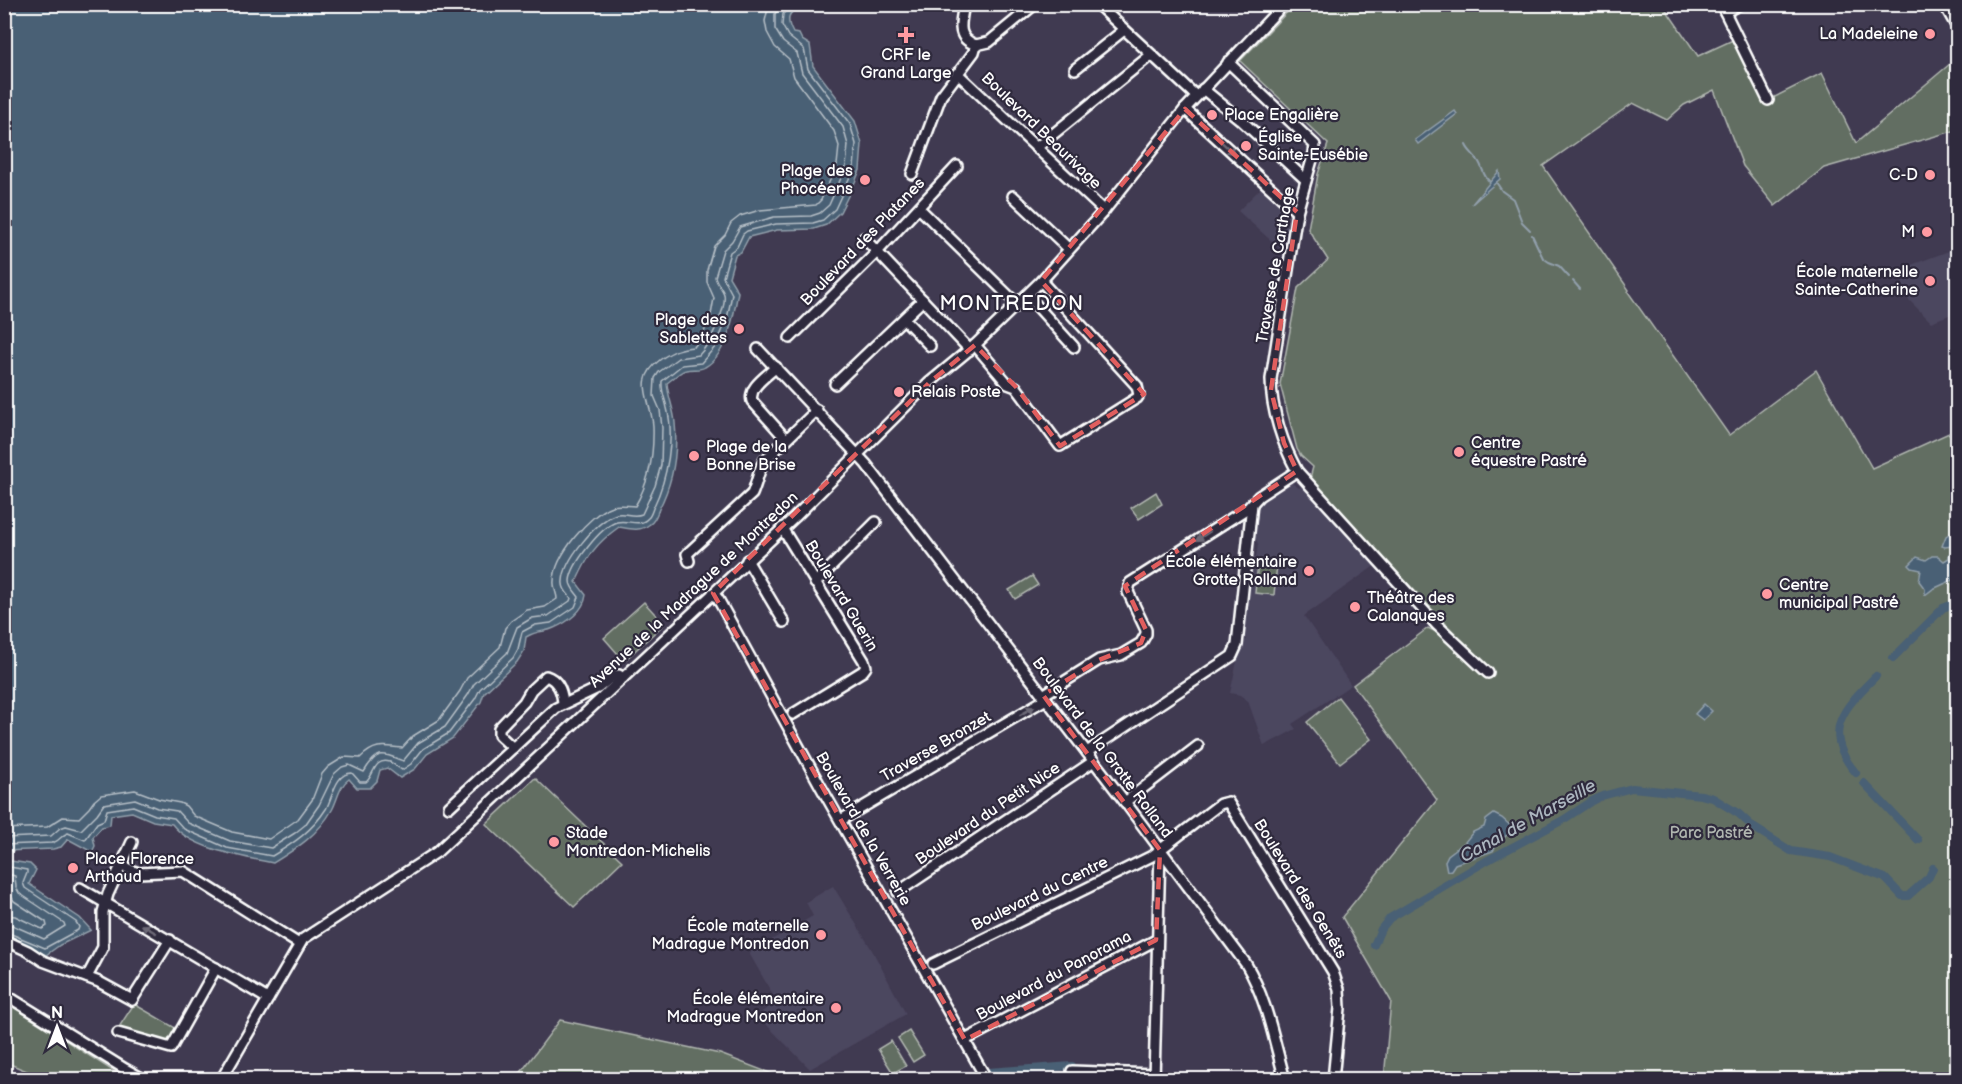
<svg xmlns="http://www.w3.org/2000/svg" width="1962" height="1084" font-family="'Balsamiq Sans',sans-serif">
	<style>
		.built { fill: #4b465f }
		.green { fill: #626e62; stroke: #b0b6b0; stroke-width: 1.5 }
		.water { fill: #496074; stroke: #92a0ac; stroke-width: 1.5 }
		.lines { fill: none; stroke-linecap: round; stroke-linejoin: round }
		.shore { stroke: #b6bfc7; stroke-width: 1.5 }
		.stream { stroke: #92a0ac; stroke-width: 2 }
		.canal { stroke: #496074; stroke-width: 8 }
		.minor-casing { stroke: #fff; stroke-width: 14 }
		.minor { stroke: #2f2a3d; stroke-width: 9 }
		.oneway { fill: #6d6a77 }
		.marked { fill: none; stroke: #e05e5e; stroke-width: 4.5; stroke-dasharray: 12 8; stroke-linejoin: round }
		.poi-dot { fill: #ff9aa2; stroke: #2f2a3d; stroke-width: 2 }
		.labels { text-anchor: middle; dominant-baseline: central; stroke-width: 4.5; stroke-linejoin: round; paint-order: stroke }
		.poi-label { font-size: 16px; fill: #fff; stroke: #2f2a3d; text-anchor: end }
		.street-label { font-size: 16px; fill: #fff; stroke: #2f2a3d }
		.park-label { font-size: 16px; fill: #b0b6b0; stroke: #2f2a3d }
		.water-label { font-size: 18px; font-style: italic; fill: #adb7c0; stroke: #2f2a3d }
		.quarter-label { font-size: 20px; letter-spacing: 1.5px; fill: #fff; stroke: #2f2a3d }
	</style>
	<rect width="100%" height="100%" fill="#403a51"/>
	<filter id="ink" filterUnits="userSpaceOnUse"><feTurbulence type="fractalNoise" baseFrequency=".0167" numOctaves="2"/><feDisplacementMap in="SourceGraphic" scale="12" xChannelSelector="R" yChannelSelector="G"/><feConvolveMatrix kernelMatrix="1 2 1 2 8 2 1 2 1" color-interpolation-filters="sRGB"/></filter>
	<g filter="url(#ink)">
		<g class="built">
			<path d="M1261,188L1291,215L1285,253L1238,211Z"/>
			<path d="M1957,248V312L1931,322L1903,294V268Z"/>
			<path d="M1292,483L1299,488L1302,486L1305,489L1307,488L1376,565L1304,616L1351,685L1292,724L1296,729L1264,746L1248,701L1240,695L1230,693L1241,643L1246,640L1242,634L1249,574L1253,558H1256L1258,544L1255,536L1258,507L1261,503Z"/>
			<path d="M833,886L872,950L906,1014L810,1069L757,1015L777,1002L749,953L813,916L806,902Z"/>
		</g>
		<g class="green">
			<path d="M1294,5H1663L1698,56L1735,39L1765,102L1822,73L1856,143L1957,58V130L1824,168L1775,206L1743,166L1714,90L1684,105L1667,120L1633,103L1543,166L1629,290L1628,292L1729,435L1816,370L1872,468L1949,433L1958,453L1957,1079H1384L1391,1001L1342,917L1437,800L1353,685L1428,628L1468,647L1347,520L1310,478L1313,467L1301,456L1297,449L1280,384L1298,288L1328,260L1308,229L1318,174L1328,144L1240,61Z"/>
			<path d="M1156,492L1162,504L1139,519L1131,508Z"/>
			<path d="M1258,562L1277,564L1274,595L1255,593Z"/>
			<path d="M1032,576L1038,585L1015,599L1009,590Z"/>
			<path d="M644,602L664,624L624,661L604,638Z"/>
			<path d="M1338,697L1371,739L1340,763L1307,722Z"/>
			<path d="M535,778L622,861L574,907L486,824Z"/>
			<path d="M4,1001L118,1074L114,1079H46L5,1062Z"/>
			<path d="M134,1004L177,1029L167,1046L117,1030Z"/>
			<path d="M560,1020L720,1054L775,1075L774,1080L516,1079Z"/>
			<path d="M909,1031L924,1055L913,1062L898,1038Z"/>
			<path d="M891,1041L906,1066L893,1073L878,1049Z"/>
		</g>
		<g class="water">
			<path d="M4,5H821C802,6 779,8 793,33L799,34L802,40L810,45L813,66L855,121L862,144L860,170L855,182L840,212L826,225L814,229L777,230L749,237L741,252L735,255L729,277L738,292C734,315 727,355 705,367C699,371 693,368 686,370C680,371 673,379 667,383C668,397 674,409 675,423C678,454 673,482 659,509C657,514 655,521 650,524C640,532 630,529 619,527C595,544 588,556 576,582L586,595C584,611 568,622 554,628C544,633 539,629 526,637L524,651L517,662L484,693L481,702L453,738L427,754L415,769L400,778L387,768L380,770L377,781L370,788H357L349,779C339,786 338,799 332,810C318,835 297,848 273,863C243,857 191,849 172,824L153,821L132,812L111,815L110,825L102,827L93,837L95,846L92,852L68,839L61,847L53,849L5,851Z"/>
			<path d="M1455,111L1457,114L1418,144L1415,140Z"/>
			<path d="M1499,171L1500,179L1472,204Z"/>
			<path d="M1957,518V578L1933,589L1925,595V589L1919,581L1921,570L1912,568L1909,565L1917,557L1926,560L1932,556H1938L1944,561L1949,558V554L1953,552L1952,546L1945,547L1942,546L1946,536L1949,534L1953,535L1955,533L1954,522Z"/>
			<path d="M1704,704L1712,711L1703,720L1695,714Z"/>
			<path d="M1494,814L1502,818L1513,828C1507,837 1497,841 1493,851L1455,864L1451,870L1447,871L1445,861L1448,855L1465,842L1473,832L1484,827L1486,820Z"/>
			<path d="M4,860L30,864L36,870L29,884L80,918L91,930L60,945L46,955L5,936Z"/>
		</g>
		<g class="lines">
			<g class="shore">
				<path d="M4,829L47,827L63,817L79,818L89,808L94,801L101,795L135,790L159,799L180,803L186,806L194,816L232,832L269,839L298,819L312,800L322,774L328,767L344,757L360,758C375,743 384,746 402,748L413,736L439,720L460,691L467,678L500,647L505,628L511,621L527,610L545,607L557,599C557,593 553,588 554,581C554,557 589,514 612,506C620,504 628,506 635,506C650,481 654,455 653,426C651,398 632,381 661,359C673,351 680,348 694,347L702,337L711,315L714,298L707,282V270L714,246L725,235L731,223L740,216L760,210L816,205L821,200L837,165L839,146L834,131L794,77L789,59L775,47L767,32L765,21L769,4"/>
				<path d="M4,838L51,836L60,828L66,826L81,830L97,814L104,804L135,799L157,808L177,811L188,823L230,841L271,848L295,833L305,825L319,805L334,774L342,767L349,765L364,772C377,750 381,752 403,761L418,743L445,727L468,695L474,684L507,653L517,627L532,618L548,616L570,601L571,598C567,593 562,588 563,581C564,560 595,523 614,515C623,511 632,518 642,514L655,486L661,465L662,428L660,410L654,396L655,378L659,372L678,358L699,355C709,345 727,309 724,294C722,288 717,284 715,277L723,250L732,241L740,227L774,217L811,216L820,213L829,205L846,167L848,145L843,127L802,73L797,53L783,42L775,29V14L781,4"/>
				<path d="M4,845L52,843C59,842 61,835 68,833L85,840L97,823L104,820L107,810L133,806L155,815L174,818L184,829L227,848L272,856C294,843 312,831 326,809C333,797 335,773 352,773L360,782H366C374,776 374,757 390,762C394,764 398,768 402,770L411,764L423,749L449,733L475,699L480,689L513,658L518,649L522,632L535,625L551,623L575,607L579,597C576,593 570,587 570,581C571,565 601,526 617,522C628,519 639,528 648,518C651,516 652,510 654,506C667,479 675,438 667,408C665,398 661,392 662,381L682,365L701,363L716,346L727,319L732,294L723,277L730,252L737,247L743,234L747,231L776,224L813,223L823,220L835,209L854,168L856,144L850,124L808,69L804,49L788,36L782,25L783,14L792,4"/>
				<path d="M4,866L27,870V873L23,883L25,888L76,922L79,927L78,930L45,948L4,931"/>
				<path d="M4,873L15,876L16,887L19,893L64,923L65,926L44,939L12,925L4,924"/>
				<path d="M4,883L10,895L14,901L46,922L47,926L42,929L15,916L4,915"/>
			</g>
			<g class="stream">
				<path d="M1466,145C1469,152 1475,155 1479,162C1483,169 1483,175 1489,181"/>
				<path d="M1496,182L1502,191L1513,199L1522,222L1530,230"/>
				<path d="M1532,235L1543,258L1549,262L1559,266L1569,277"/>
				<path d="M1573,281L1580,289"/>
			</g>
			<g class="canal">
				<path d="M1893,658L1943,608L1958,602"/>
				<path d="M1856,773C1820,731 1844,708 1876,676"/>
				<path d="M1864,783L1918,840"/>
				<path d="M1374,945L1381,929L1390,918L1488,860L1563,820L1592,801L1602,796L1632,788L1701,795L1713,798L1739,814L1753,827L1791,851L1830,857L1885,878L1902,896H1908L1929,877L1933,868"/>
				<path d="M988,1072L1072,1066"/>
			</g>
			<defs>
				<g id="minor">
					<path d="M964,4C961,22 955,38 976,45"/>
					<path d="M1097,4L1196,96"/>
					<path d="M1721,4L1768,100"/>
					<path d="M1944,4L1958,29"/>
					<path d="M1725,12L1740,4"/>
					<path d="M976,45L989,42L1035,4"/>
					<path d="M1228,62L1315,145L1314,153L1297,212L1271,379C1271,410 1283,445 1297,471L1437,625L1488,673"/>
					<path d="M1075,69L1124,30"/>
					<path d="M957,73L1104,211"/>
					<path d="M1203,89L1241,120L1306,180"/>
					<path d="M1185,109L1297,212"/>
					<path d="M1036,148L1151,55"/>
					<path d="M912,174L941,96L974,52L976,45"/>
					<path d="M1013,196L1069,249"/>
					<path d="M922,211L1018,305"/>
					<path d="M864,238L970,350"/>
					<path d="M1027,295L1074,347"/>
					<path d="M904,319L930,346"/>
					<path d="M790,338L878,251L957,166"/>
					<path d="M975,345L1008,384L1016,387L1060,446L1137,398L1139,395L1137,386L1041,281"/>
					<path d="M758,349L866,464L1125,802L1246,964C1267,999 1274,1041 1285,1080"/>
					<path d="M776,367C767,376 748,387 752,401L786,439"/>
					<path d="M835,384L923,300"/>
					<path d="M782,528L864,661L866,667L863,671L793,714"/>
					<path d="M747,560L784,622"/>
					<path d="M689,561L687,554L752,494C757,483 758,472 764,461L817,410"/>
					<path d="M815,583L876,522"/>
					<path d="M713,593L718,599L821,787L987,1080"/>
					<path d="M1043,695L1099,660L1121,655L1141,643L1146,634V630L1128,592L1130,583L1248,508L1259,496L1297,471"/>
					<path d="M513,748L499,735V728L524,702L531,690L546,676C558,680 562,691 563,703"/>
					<path d="M1087,752L1232,656L1237,645L1252,504"/>
					<path d="M1125,802L1198,746"/>
					<path d="M449,807L556,708L598,688L614,675H619L623,678"/>
					<path d="M841,820L1046,699"/>
					<path d="M122,866L138,873L183,871L299,944"/>
					<path d="M80,888L268,999"/>
					<path d="M898,892L1094,761"/>
					<path d="M4,940L28,951L43,961L99,982L132,1000L170,940"/>
					<path d="M933,964L1152,856L1220,804L1228,802L1333,972L1339,989L1340,1008L1333,1080"/>
					<path d="M87,977L103,947V912L108,894L132,842"/>
					<path d="M4,994L125,1069L145,1080"/>
					<path d="M118,1033L171,1048L216,968"/>
					<path d="M965,1040L1156,940"/>
					<path d="M1072,1071L1154,1074"/>
					<path d="M221,1080L303,939L437,852L795,517L929,383L975,345L1041,281L1104,211L1185,109L1284,4"/>
					<path d="M1154,1080L1160,850"/>
				</g>
			</defs>
			<use href="#minor" class="minor-casing"/>
			<use href="#minor" class="minor"/>
		</g>
		<defs><path id="oneway-solid" d="M-6-.8H1V-3.2L6.5 0L1 3.2V.8H-6Z" transform="scale(1.5)"/></defs>
		<g class="oneway">
			<use href="#oneway-solid" transform="translate(1228 148) rotate(43)"/>
			<use href="#oneway-solid" transform="translate(1203 536) rotate(147)"/>
			<use href="#oneway-solid" transform="translate(1027 711) rotate(-30)"/>
			<use href="#oneway-solid" transform="translate(149 929) rotate(-150)"/>
		</g>
	</g>
	<path class="marked" d="M1185,109L1297,212L1271,390L1284,443L1297,471L1125,586L1146,630L1141,643L1099,660L1043,695L1160,850L1156,940L965,1040L713,593L929,383L975,345L1016,387L1060,446L1144,394L1041,281Z"/>
	<g class="poi-dot">
		<circle cx="1930" cy="34" r="6"/>
		<path d="M903 26h6v6h6v6h-6v6h-6v-6h-6v-6h6z"/>
		<circle cx="1212" cy="115" r="6"/>
		<circle cx="1246" cy="146" r="6"/>
		<circle cx="1930" cy="175" r="6"/>
		<circle cx="865" cy="180" r="6"/>
		<circle cx="1927" cy="232" r="6"/>
		<circle cx="1930" cy="281" r="6"/>
		<circle cx="739" cy="329" r="6"/>
		<circle cx="899" cy="392" r="6"/>
		<circle cx="1459" cy="452" r="6"/>
		<circle cx="694" cy="456" r="6"/>
		<circle cx="1309" cy="571" r="6"/>
		<circle cx="1767" cy="594" r="6"/>
		<circle cx="1355" cy="607" r="6"/>
		<circle cx="554" cy="842" r="6"/>
		<circle cx="73" cy="868" r="6"/>
		<circle cx="821" cy="935" r="6"/>
		<circle cx="836" cy="1008" r="6"/>
	</g>
	<g class="labels">
		<g class="poi-label">
			<text x="1918" y="34">La Madeleine</text>
			<text x="906" y="55" text-anchor="middle">CRF le<tspan x="906" dy="18">Grand Large</tspan></text>
			<text x="1224" y="115" text-anchor="start">Place Engalière</text>
			<text x="1258" y="137" text-anchor="start">Église<tspan x="1258" dy="18">Sainte-Eusébie</tspan></text>
			<text x="853" y="171">Plage des<tspan x="853" dy="18">Phocéens</tspan></text>
			<text x="1918" y="175">C-D</text>
			<text x="1915" y="232">M</text>
			<text x="1918" y="272">École maternelle<tspan x="1918" dy="18">Sainte-Catherine</tspan></text>
			<text x="727" y="320">Plage des<tspan x="727" dy="18">Sablettes</tspan></text>
			<text x="911" y="392" text-anchor="start">Relais Poste</text>
			<text x="1471" y="443" text-anchor="start">Centre<tspan x="1471" dy="18">équestre Pastré</tspan></text>
			<text x="706" y="447" text-anchor="start">Plage de la<tspan x="706" dy="18">Bonne Brise</tspan></text>
			<text x="1297" y="562">École élémentaire<tspan x="1297" dy="18">Grotte Rolland</tspan></text>
			<text x="1779" y="585" text-anchor="start">Centre<tspan x="1779" dy="18">municipal Pastré</tspan></text>
			<text x="1367" y="598" text-anchor="start">Théâtre des<tspan x="1367" dy="18">Calanques</tspan></text>
			<text x="566" y="833" text-anchor="start">Stade<tspan x="566" dy="18">Montredon-Michelis</tspan></text>
			<text x="85" y="859" text-anchor="start">Place Florence<tspan x="85" dy="18">Arthaud</tspan></text>
			<text x="809" y="926">École maternelle<tspan x="809" dy="18">Madrague Montredon</tspan></text>
			<text x="824" y="999">École élémentaire<tspan x="824" dy="18">Madrague Montredon</tspan></text>
		</g>
		<g class="street-label">
			<text transform="translate(1041 131) rotate(44)">Boulevard Beaurivage</text>
			<text transform="translate(863 242) rotate(-46)">Boulevard des Platanes</text>
			<text transform="translate(1276 265) rotate(-80)">Traverse de Carthage</text>
			<text transform="translate(694 590) rotate(-43)">Avenue de la Madrague de Montredon</text>
			<text transform="translate(841 596) rotate(59)">Boulevard Guerin</text>
			<text transform="translate(936 747) rotate(-30)">Traverse Bronzet</text>
			<text transform="translate(1102 748) rotate(53)">Boulevard de la Grotte Rolland</text>
			<text transform="translate(988 814) rotate(-34)">Boulevard du Petit Nice</text>
			<text transform="translate(863 829) rotate(60)">Boulevard de la Verrerie</text>
			<text transform="translate(1300 889) rotate(58)">Boulevard des Genêts</text>
			<text transform="translate(1040 894) rotate(-26)">Boulevard du Centre</text>
			<text transform="translate(1054 976) rotate(-28)">Boulevard du Panorama</text>
		</g>
		<g class="park-label">
			<text x="1711" y="833">Parc Pastré</text>
		</g>
		<g class="water-label">
			<text transform="translate(1528 821) rotate(-29)">Canal de Marseille</text>
		</g>
		<g class="quarter-label">
			<text x="1012" y="304">MONTREDON</text>
		</g>
	</g>
	<rect width="1962" height="1084" fill="none" stroke="#2f2a3d" stroke-width="24"/>
	<rect x="12" y="12" width="1938" height="1060" fill="none" stroke="#fff" stroke-width="2" filter="url(#ink)"/>
	<g transform="translate(57 1027)" stroke="#2f2a3d" stroke-width="4.5" paint-order="stroke">
	<path d="M0-4.5L10 22L0 15L-10 22Z" fill="#ffffff"/>
	<text y="-9" font-size="16" font-weight="bold" text-anchor="middle" fill="#ffffff">N</text>
	</g>
</svg>
